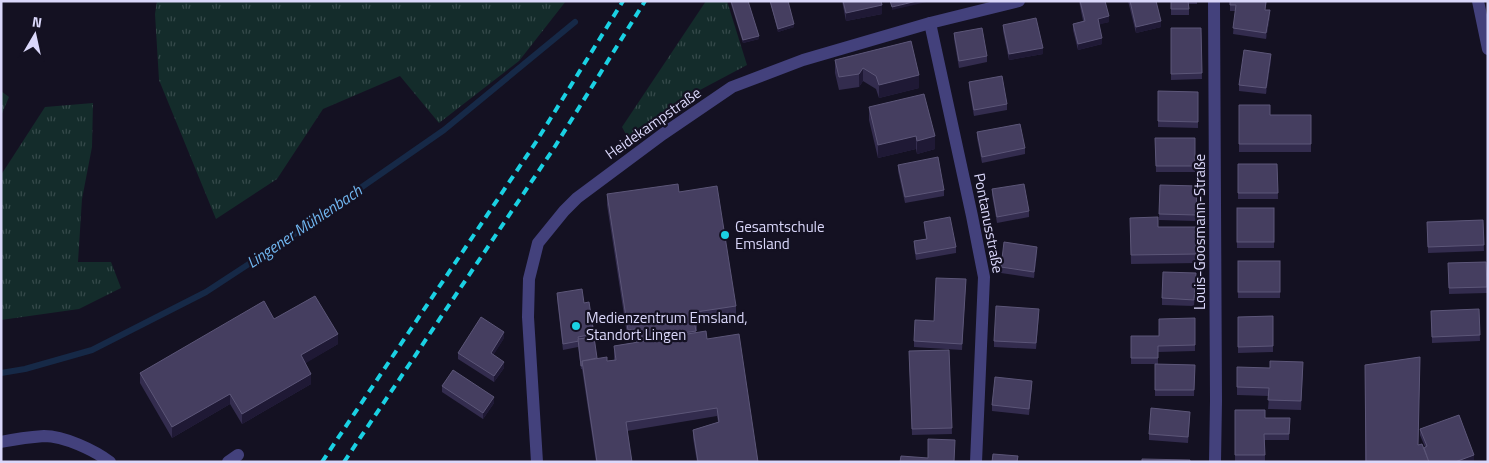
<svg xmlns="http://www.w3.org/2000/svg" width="1489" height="463" font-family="'Titillium Web',sans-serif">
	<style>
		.grass { fill: url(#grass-tufts) }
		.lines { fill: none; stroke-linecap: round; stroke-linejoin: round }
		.stream { stroke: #162947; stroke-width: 6 }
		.minor { stroke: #43417c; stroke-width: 12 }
		.rail { stroke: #1ad1e3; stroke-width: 4; stroke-dasharray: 8 6; stroke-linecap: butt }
		.wall { fill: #332c4e }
		.shaded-wall { fill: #1f1935 }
		.building { fill: #453e60; stroke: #5c5678 }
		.poi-dot { fill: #1ad1e3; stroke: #141122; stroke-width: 2 }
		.labels { text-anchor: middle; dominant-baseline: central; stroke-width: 4.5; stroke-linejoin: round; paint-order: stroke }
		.street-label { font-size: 15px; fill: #dad7fa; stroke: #141122 }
		.poi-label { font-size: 15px; fill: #dad7fa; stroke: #141122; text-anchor: start }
		.water-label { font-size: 16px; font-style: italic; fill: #70b5ef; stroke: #141122 }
	</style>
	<defs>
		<pattern id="grass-tufts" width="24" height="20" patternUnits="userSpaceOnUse" patternTransform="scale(1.25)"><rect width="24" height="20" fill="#142c2b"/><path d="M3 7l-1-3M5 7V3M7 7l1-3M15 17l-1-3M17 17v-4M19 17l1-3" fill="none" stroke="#364a4b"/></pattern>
	</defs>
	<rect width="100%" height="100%" fill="#141122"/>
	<g class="grass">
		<path d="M157,1H566L519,61L439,123L400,76L323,109L277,179L216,219L159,80L155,14Z"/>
		<path d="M706,1H727L747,65L700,90L629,140L622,127Z"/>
		<path d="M1,91L9,97L1,116Z"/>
		<path d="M93,103L92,147L82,199L78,262H111L121,288L79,309L1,320V175L45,107Z"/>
	</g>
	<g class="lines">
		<path class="stream" d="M1,373L25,369L92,350L206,292L290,237L444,130L575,22"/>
		<g class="minor">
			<path d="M1214,1L1216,401L1215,462"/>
			<path d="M1478,1L1488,49"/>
			<path d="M930,23L972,216L984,277L976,462"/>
			<path d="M1,442C15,439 30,437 44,436C64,436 94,450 110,462"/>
			<path d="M228,462L238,455"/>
			<path d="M537,462L528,317L529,279L538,243L564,211L577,198L663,134L732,87L803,60L930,23L1019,1"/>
		</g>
		<g class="rail">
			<path d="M322,462L536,142L623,1"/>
			<path d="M344,462L554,148L645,1"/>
		</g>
	</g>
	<g class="wall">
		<path d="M730,1H748L759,39L743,43Z"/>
		<path d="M770,1H788L794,27L778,32Z"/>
		<path d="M842,1H881L882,14L846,21Z"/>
		<path d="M1079,1H1105L1109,22L1099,24L1102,44L1078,50L1073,30V24L1083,21Z"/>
		<path d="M1128,1H1156L1161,27L1136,33Z"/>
		<path d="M1171,1H1197V4H1189V15H1171Z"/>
		<path d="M1230,1H1267L1265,10L1270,16L1266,39L1233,34L1235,11H1230Z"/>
		<path d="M1003,25L1043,54L1009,60L1003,31Z"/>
		<path d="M1171,28H1201L1202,79L1171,80Z"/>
		<path d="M954,33L987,56V62L959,68L954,39Z"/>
		<path d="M911,41L919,88L879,98L876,89L863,81L859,87L839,90L835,73V60Z"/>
		<path d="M1271,60L1266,94L1239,91V85Z"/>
		<path d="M969,82L1007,104V110L974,116L969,88Z"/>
		<path d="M1158,91L1198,92V128L1158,127Z"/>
		<path d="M1239,105L1270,115H1311V152H1239Z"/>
		<path d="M869,107L935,136V149L917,154L916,149L878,158L869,120Z"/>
		<path d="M977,132L1025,148V154L982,163L977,138Z"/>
		<path d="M1155,138H1195V172H1156Z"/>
		<path d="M1238,164H1277L1278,199H1238Z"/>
		<path d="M898,165L944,190V196L905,203L898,171Z"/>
		<path d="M1160,185L1197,186L1196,221L1159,220Z"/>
		<path d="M992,189L1029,211V217L997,223L992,195Z"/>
		<path d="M679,192L736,306V316L697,322V331H696V333L707,339L758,462H697L693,438V430L718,422L717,416L627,431L632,462H596L582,369H581L578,347L563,350L557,299V293L584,303L594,334L597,358L607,361L614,360V346L636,342V340L628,341L607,205V194Z"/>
		<rect x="1237" y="208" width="37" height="40"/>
		<path d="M1130,218L1158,227H1197L1198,263L1131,264Z"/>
		<path d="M1483,220L1484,251L1428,253L1427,222Z"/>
		<path d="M924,222L956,247V253L916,260L914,247V241L926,239L924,228Z"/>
		<path d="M1037,253L1034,278L1001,273V267Z"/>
		<rect x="1238" y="261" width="42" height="37"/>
		<path d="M1486,262L1487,293L1449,294L1448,263Z"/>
		<path d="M966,279L962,350L914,347V341L934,321Z"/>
		<path d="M1196,280L1194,306L1162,305V298Z"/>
		<path d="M1479,309L1480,341L1432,343L1431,311Z"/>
		<path d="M1039,315L1036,349L994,347V341Z"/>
		<path d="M1273,316V352L1238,353V317Z"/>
		<path d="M1195,318V351L1158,352V364L1195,365L1194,396H1155V364H1131V336H1159Z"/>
		<path d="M504,338L493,355L504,368L494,382L458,359V353Z"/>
		<path d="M338,344L305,363L311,384L242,424L230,404L172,438L140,383V373Z"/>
		<path d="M949,350L952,434L912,435L909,351Z"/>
		<path d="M1420,357L1418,445L1422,444L1424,448L1425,447L1420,435V429L1459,415L1474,455V461L1471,462H1365V365Z"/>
		<path d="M1237,367L1303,370L1301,410L1268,409L1269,396L1237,395Z"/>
		<path d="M442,386L494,403L483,419L442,392Z"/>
		<path d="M1032,387L1029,415L992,411V405Z"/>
		<path d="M1235,410L1265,418H1290L1289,440H1265V461H1235Z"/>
		<path d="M1190,418L1188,443L1149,440V434Z"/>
	</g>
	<g class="shaded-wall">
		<path d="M917,1H931L892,10V7Z"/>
		<path d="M882,5V14L846,21V13Z"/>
		<path d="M1270,10V16L1266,39V33Z"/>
		<path d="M1109,16V22L1098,25V19Z"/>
		<path d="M1161,21V27L1136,33V27Z"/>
		<path d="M794,24V27L778,32V29Z"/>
		<path d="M759,36V39L743,43V40Z"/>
		<path d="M1102,38V44L1078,50V44Z"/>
		<path d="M1043,48V54L1009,60V54Z"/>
		<path d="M1271,54V60L1266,94V88Z"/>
		<path d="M863,68V81L859,87V74Z"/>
		<path d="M919,75V88L879,98V85Z"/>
		<path d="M916,136V149L878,158V145Z"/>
		<path d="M935,136V149L917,154V141Z"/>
		<path d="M1037,247V253L1034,278V272Z"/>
		<path d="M504,332V338L491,359V353Z"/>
		<path d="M338,334V344L301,366V355Z"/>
		<path d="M504,362V368L494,382V376Z"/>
		<path d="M311,374V384L242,424V414Z"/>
		<path d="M230,394V404L172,438V427Z"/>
		<path d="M494,397V403L483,419V413Z"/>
		<path d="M1474,455V461L1471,462H1455Z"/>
	</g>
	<g class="building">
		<path d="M731,1H748L759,36L743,40Z"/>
		<path d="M770,1H788L794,24L778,29Z"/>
		<path d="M843,1H881L882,5L846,13Z"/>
		<path d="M890,1H917L892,7Z"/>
		<path d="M1080,1H1105L1109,16L1098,19L1102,38L1078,44L1073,24L1085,21Z"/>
		<path d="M1130,1H1156L1161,21L1136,27Z"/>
		<path d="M1171,1H1188L1189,9H1171Z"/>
		<path d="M1230,1H1266L1265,10H1270L1266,33L1233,28L1236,5H1230Z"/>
		<path d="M1036,18L1043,48L1009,54L1003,25Z"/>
		<path d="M982,28L987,56L959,61L954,33Z"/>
		<path d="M1171,28H1201L1202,73L1171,74Z"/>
		<path d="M911,41L919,75L879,85L876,76L863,68L859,74L839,77L835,60Z"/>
		<path d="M1244,50L1271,54L1266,88L1239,85Z"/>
		<path d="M1002,76L1007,104L974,110L969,82Z"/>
		<path d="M1158,91L1198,92V122L1158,121Z"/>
		<path d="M924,94L935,136L917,141L916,136L878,145L869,107Z"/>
		<path d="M1239,105H1270V115H1311V144H1239Z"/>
		<path d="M1020,124L1025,148L982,157L977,132Z"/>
		<path d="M1155,138H1195V166H1156Z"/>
		<path d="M938,157L944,190L905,197L898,165Z"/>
		<path d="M1238,164H1277L1278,193H1238Z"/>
		<path d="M678,184L679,192L717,186L736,306L696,312L697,320H694L696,331L638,340L636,329L628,330L607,194Z"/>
		<path d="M1024,184L1029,211L997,217L992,189Z"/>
		<path d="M1160,185L1197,186L1196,215L1159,214Z"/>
		<rect x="1237" y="208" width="37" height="34"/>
		<path d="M950,217L956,247L916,254L914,241L927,239L924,222Z"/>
		<path d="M1158,217V227H1197L1198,254L1131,255L1130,218Z"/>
		<path d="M1483,220L1484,245L1428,247L1427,222Z"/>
		<path d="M1004,242L1037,247L1034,272L1001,267Z"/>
		<rect x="1238" y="261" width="42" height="31"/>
		<path d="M1486,262L1487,287L1449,288L1448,263Z"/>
		<path d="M1163,272L1196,273L1194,300L1162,298Z"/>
		<path d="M936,278L966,279L962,344L914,341L915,320L934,321Z"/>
		<path d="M582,289L584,303L589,302L594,334L578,337L579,341L563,344L557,293Z"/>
		<path d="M315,296L338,334L301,355L311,374L242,414L230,394L172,427L140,373L264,301L274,319Z"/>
		<path d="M996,306L1039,309L1036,343L994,341Z"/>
		<path d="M1479,309L1480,335L1432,337L1431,311Z"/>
		<path d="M1273,316V346L1238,347V317Z"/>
		<path d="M481,317L504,332L491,353L504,362L494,376L458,353Z"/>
		<path d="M1195,318V345L1158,346V358H1131V336H1159V319Z"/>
		<path d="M706,331L707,339L739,334L758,462H698L693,430L719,422L717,408L626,422L632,462H597L582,361L607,357V361L616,360L614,346Z"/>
		<path d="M594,337L597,358L582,361V366H581L578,339Z"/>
		<path d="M949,350L952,428L912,429L909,351Z"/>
		<path d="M1420,357L1418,445L1422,444L1429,462H1366L1365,365Z"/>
		<path d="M1270,361L1303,362L1301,401L1268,400L1269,388L1237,387V367L1270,368Z"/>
		<path d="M1155,364L1195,365L1194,390H1155Z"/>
		<path d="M453,370L494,397L483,413L442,386Z"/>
		<path d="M995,377L1032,381L1029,409L992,405Z"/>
		<path d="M1151,408L1190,412L1188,437L1149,434Z"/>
		<path d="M1235,410H1265V418H1290L1289,434H1264L1265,455H1235Z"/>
		<path d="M1459,415L1474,455L1455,462H1429L1424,448L1427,446L1420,429Z"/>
		<path d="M928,439L955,440L954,462H900L901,456L928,458Z"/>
		<path d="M993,454L1018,456L1017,462H992Z"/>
		<path d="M1142,459L1190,460V462H1142Z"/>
	</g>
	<g class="poi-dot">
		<circle cx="725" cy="235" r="5"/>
		<circle cx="576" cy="326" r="5"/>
	</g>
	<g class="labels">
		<g class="street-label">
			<text transform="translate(653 123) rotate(-35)">Heidekampstraße</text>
			<text transform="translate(989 223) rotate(79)">Pontanusstraße</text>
			<text transform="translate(1199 232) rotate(-90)">Louis-Goosmann-Straße</text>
		</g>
		<g class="poi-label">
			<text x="735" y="226">Gesamtschule<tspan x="735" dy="17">Emsland</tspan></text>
			<text x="586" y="317">Medienzentrum Emsland,<tspan x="586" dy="17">Standort Lingen</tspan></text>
		</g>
		<g class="water-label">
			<text transform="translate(304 226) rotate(-34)">Lingener Mühlenbach</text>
		</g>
	</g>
	<rect width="1489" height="463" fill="none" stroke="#dad7fa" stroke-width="5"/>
	<g transform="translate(35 35) rotate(9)" stroke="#141122" stroke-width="4" paint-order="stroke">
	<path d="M0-4L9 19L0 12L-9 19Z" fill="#dad7fa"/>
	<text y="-8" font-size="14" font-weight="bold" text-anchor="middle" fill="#dad7fa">N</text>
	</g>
</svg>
